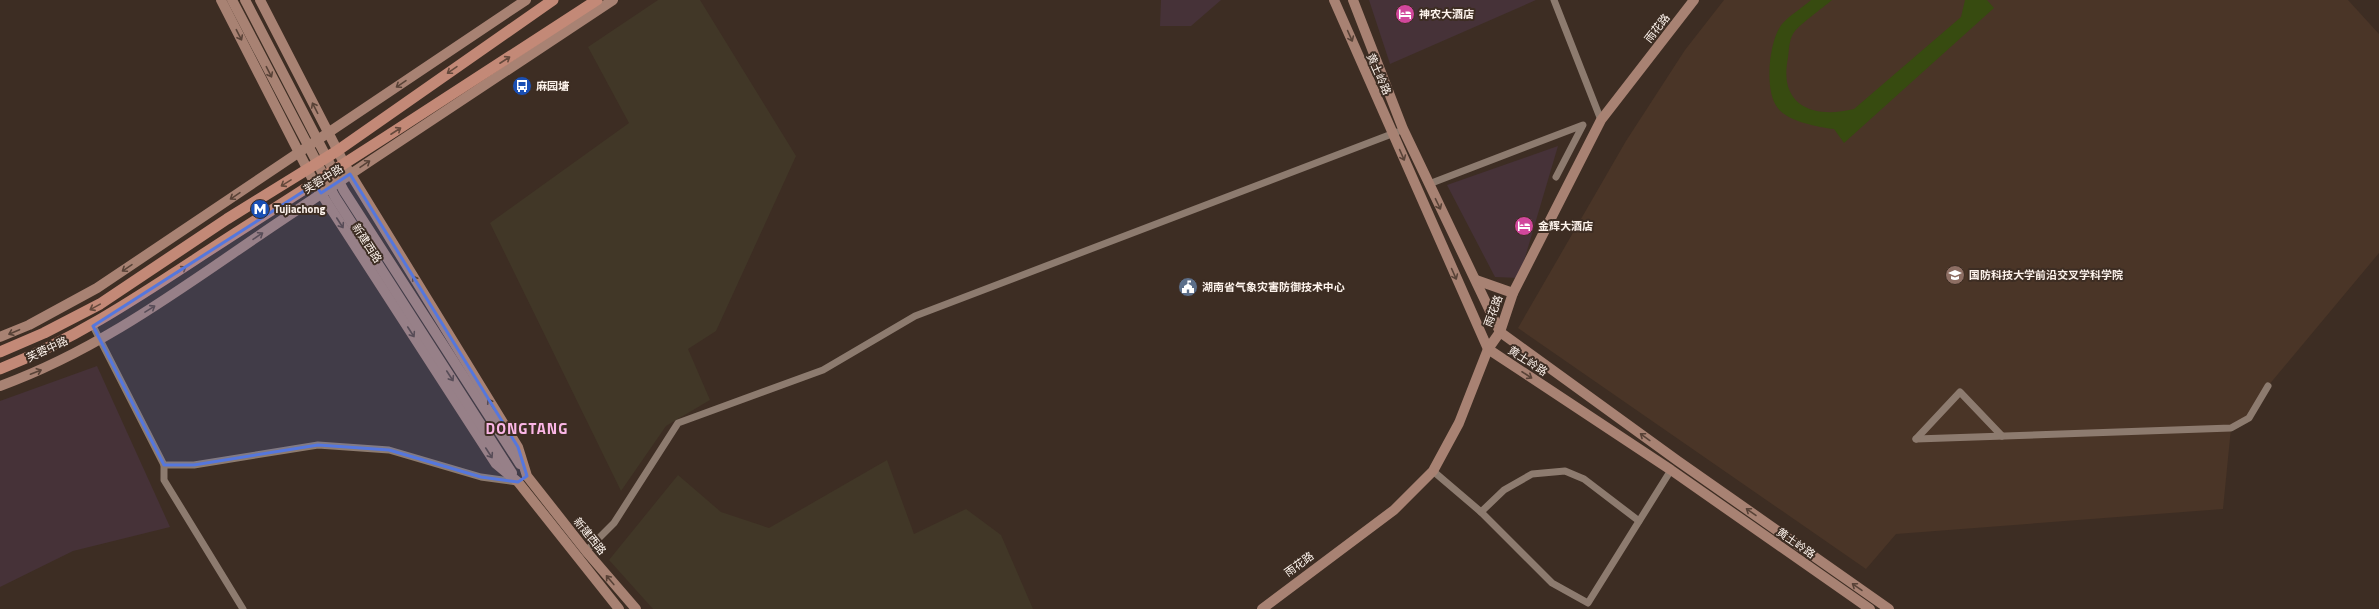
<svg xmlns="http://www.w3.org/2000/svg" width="2379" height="609" font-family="'Titillium Web','Noto Sans SC',sans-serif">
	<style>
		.commercial { fill: #463238 }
		.built { fill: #4a3527 }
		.medical { fill: #413727 }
		.green { fill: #374b10 }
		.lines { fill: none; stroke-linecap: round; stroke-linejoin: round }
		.street { stroke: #8d7b6f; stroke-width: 7 }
		.secondary { stroke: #a88273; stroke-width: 10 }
		.primary { stroke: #c38977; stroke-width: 11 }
		.oneway { stroke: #584237 }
		.oneway2 { stroke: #65493c }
		.marked { fill: #57d; fill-opacity: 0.2; stroke: #57d; stroke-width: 3; stroke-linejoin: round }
		.labels { text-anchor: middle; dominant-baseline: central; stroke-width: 4; stroke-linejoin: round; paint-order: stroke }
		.poi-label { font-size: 11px; font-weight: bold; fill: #fdf3ec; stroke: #3d2d23; text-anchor: start }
		.street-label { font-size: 11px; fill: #fdf3ec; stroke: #3d2d23 }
		.district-label { font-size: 15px; font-weight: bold; letter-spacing: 1px; fill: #fbb6e6; stroke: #3d2d23 }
	</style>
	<rect width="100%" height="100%" fill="#3d2d23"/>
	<g class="commercial">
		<path d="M1161,0H1221L1191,26H1160Z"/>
		<path d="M1369,0H1536L1390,64Z"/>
		<path d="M1558,146L1519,278L1495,277L1447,185Z"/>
		<path d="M97,366L170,527L73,551L0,587V401Z"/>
	</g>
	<path class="built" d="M1724,0H2348L2379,34V253L2268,386L2249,418L2231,428L2223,509L1896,534L1866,569L1518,328L1626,141L1685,50Z"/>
	<g class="medical">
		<path d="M658,0H700L796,156L716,331L688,349L710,400L666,426L621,491L490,223L629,123L588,47Z"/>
		<path d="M887,460L914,534L966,509L1001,535L1033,609H653L609,560L678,475L721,512L769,528Z"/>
	</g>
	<path class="green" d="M1811,0H1832C1823,8 1798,25 1793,34C1789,40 1789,51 1788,58C1778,106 1814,119 1854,109L1961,17L1965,0H1987L1994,8L1844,143L1834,129C1818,127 1786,121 1777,107C1764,90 1769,40 1782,24C1790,15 1802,8 1811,0Z"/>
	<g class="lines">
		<g class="street">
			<path d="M1554,0L1601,120"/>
			<path d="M1429,184L1583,125L1556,177"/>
			<path d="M93,326L164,465H194L318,445L389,450L481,477L517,482"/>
			<path d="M1916,439L2231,428L2249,418L2268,386"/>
			<path d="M1916,439L1960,392L2002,436"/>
			<path d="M164,465V480L243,609"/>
			<path d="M1433,471L1481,512L1552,583L1588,603L1671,470"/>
			<path d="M1481,512L1504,490L1532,474L1565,471L1584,479L1639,521"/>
			<path d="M586,551L614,523L678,423L823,370L915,316L1397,132"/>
		</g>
		<g class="secondary">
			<path d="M221,0L315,184L496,464L518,482L619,609"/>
			<path d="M232,0L335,197L512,473"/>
			<path d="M245,0L344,191L520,464"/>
			<path d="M260,0L345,165L518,447L527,476L586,551L636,609"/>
			<path d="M1334,0L1488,349L1671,470L1870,609"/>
			<path d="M1353,0L1403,129L1500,332L1678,461L1889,609"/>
			<path d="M1476,280L1513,293"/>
			<path d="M0,337L29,325L97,288L526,0"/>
			<path d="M0,386C102,349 187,284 276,224C388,149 500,75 613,0"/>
			<path d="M1262,609L1394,510L1433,471L1459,423L1488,349L1500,332L1513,293L1601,120L1694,0"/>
		</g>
		<g class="primary">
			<path d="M0,352L44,333L100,304L227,219L337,151L553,0"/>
			<path d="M0,369C93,332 166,277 250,224C366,150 482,75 597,0"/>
		</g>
	</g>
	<defs><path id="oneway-shaft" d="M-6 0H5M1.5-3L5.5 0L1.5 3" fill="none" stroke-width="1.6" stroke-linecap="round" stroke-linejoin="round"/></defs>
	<g class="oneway">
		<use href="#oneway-shaft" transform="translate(239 35) rotate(63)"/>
		<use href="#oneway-shaft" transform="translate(1350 36) rotate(66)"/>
		<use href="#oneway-shaft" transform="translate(269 72) rotate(63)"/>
		<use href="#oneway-shaft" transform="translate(401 84) rotate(146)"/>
		<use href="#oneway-shaft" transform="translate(315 108) rotate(-117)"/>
		<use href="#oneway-shaft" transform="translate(1402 155) rotate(66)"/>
		<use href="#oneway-shaft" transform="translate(365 164) rotate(-34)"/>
		<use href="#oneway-shaft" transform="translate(235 196) rotate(146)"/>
		<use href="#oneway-shaft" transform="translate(1438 204) rotate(64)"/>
		<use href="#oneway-shaft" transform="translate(340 223) rotate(57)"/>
		<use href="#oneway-shaft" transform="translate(258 236) rotate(-34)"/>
		<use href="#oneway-shaft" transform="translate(127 268) rotate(146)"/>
		<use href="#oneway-shaft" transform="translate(1454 274) rotate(66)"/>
		<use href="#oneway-shaft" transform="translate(416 281) rotate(-122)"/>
		<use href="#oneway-shaft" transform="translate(150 309) rotate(-32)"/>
		<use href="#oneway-shaft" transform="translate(14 332) rotate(157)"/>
		<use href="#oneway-shaft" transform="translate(411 332) rotate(57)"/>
		<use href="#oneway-shaft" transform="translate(36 372) rotate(-21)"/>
		<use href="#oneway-shaft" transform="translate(1527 375) rotate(33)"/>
		<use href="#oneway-shaft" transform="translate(450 376) rotate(57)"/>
		<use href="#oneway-shaft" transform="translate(491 404) rotate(-122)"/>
		<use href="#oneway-shaft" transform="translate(1645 437) rotate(-144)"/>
		<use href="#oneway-shaft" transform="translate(489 453) rotate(57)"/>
		<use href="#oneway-shaft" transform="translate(1751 512) rotate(-145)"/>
		<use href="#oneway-shaft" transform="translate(610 580) rotate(-130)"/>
		<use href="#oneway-shaft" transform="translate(1857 587) rotate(-145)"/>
	</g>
	<g class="oneway2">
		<use href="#oneway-shaft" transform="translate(505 60) rotate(-33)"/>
		<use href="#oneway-shaft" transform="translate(452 70) rotate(145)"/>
		<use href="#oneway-shaft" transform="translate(396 131) rotate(-33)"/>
		<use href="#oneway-shaft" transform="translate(286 183) rotate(148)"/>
		<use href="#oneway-shaft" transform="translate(181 270) rotate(-33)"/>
		<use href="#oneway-shaft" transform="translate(95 307) rotate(151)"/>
	</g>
	<path class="marked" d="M350,174L518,447L527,476L518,482L481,477L389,450L318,445L194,465H164L93,326L315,184L321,193Z"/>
	<defs>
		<symbol id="hotel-disc" viewBox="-11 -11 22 22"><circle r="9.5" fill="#d1479c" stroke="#3d2d23"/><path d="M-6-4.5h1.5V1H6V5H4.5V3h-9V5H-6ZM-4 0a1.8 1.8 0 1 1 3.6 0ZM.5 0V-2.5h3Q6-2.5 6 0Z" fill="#fff"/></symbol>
		<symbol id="bus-disc" viewBox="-11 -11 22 22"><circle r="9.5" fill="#1a4fb4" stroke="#3d2d23"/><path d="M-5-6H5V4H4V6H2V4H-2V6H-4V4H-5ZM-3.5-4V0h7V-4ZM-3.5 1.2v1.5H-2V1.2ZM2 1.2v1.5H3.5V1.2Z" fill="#fff"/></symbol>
		<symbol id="metro-disc" viewBox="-11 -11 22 22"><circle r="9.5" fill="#1a4fb4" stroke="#3d2d23"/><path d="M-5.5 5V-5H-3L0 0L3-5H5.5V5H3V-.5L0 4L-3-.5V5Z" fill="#fff"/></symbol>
		<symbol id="university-disc" viewBox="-11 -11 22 22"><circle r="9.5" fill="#8d6e63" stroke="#3d2d23"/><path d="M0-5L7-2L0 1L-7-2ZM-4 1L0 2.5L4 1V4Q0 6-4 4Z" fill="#fff"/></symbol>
		<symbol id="civic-disc" viewBox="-11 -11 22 22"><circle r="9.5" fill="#5c6f8a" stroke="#3d2d23"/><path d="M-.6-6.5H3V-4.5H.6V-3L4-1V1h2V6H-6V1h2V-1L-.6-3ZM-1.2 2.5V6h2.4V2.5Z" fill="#fff"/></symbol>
	</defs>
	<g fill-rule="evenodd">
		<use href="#hotel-disc" x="1394" y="3" width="22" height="22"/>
		<use href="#bus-disc" x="511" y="75" width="22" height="22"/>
		<use href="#metro-disc" x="249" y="198" width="22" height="22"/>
		<use href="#hotel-disc" x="1513" y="215" width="22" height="22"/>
		<use href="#university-disc" x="1944" y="264" width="22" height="22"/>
		<use href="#civic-disc" x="1177" y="276" width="22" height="22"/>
	</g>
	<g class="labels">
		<g class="poi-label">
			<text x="1419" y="14">神农大酒店</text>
			<text x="536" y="86">麻园塘</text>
			<text x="274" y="209">Tujiachong</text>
			<text x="1538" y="226">金辉大酒店</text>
			<text x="1969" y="275">国防科技大学前沿交叉学科学院</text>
			<text x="1202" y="287">湖南省气象灾害防御技术中心</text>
		</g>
		<g class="street-label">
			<text transform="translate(1657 28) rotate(-52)">雨花路</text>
			<text transform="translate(1379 74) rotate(66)">黄土岭路</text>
			<text transform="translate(323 179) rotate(-32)">芙蓉中路</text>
			<text transform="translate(367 243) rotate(57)">新建西路</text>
			<text transform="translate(1493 311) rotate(-70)">雨花路</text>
			<text transform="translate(47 349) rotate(-25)">芙蓉中路</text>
			<text transform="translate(1528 361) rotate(33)">黄土岭路</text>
			<text transform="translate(590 536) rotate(51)">新建西路</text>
			<text transform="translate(1796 543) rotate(35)">黄土岭路</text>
			<text transform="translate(1299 564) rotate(-36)">雨花路</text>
		</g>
		<g class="district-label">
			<text x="527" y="428">DONGTANG</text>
		</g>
	</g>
</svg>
